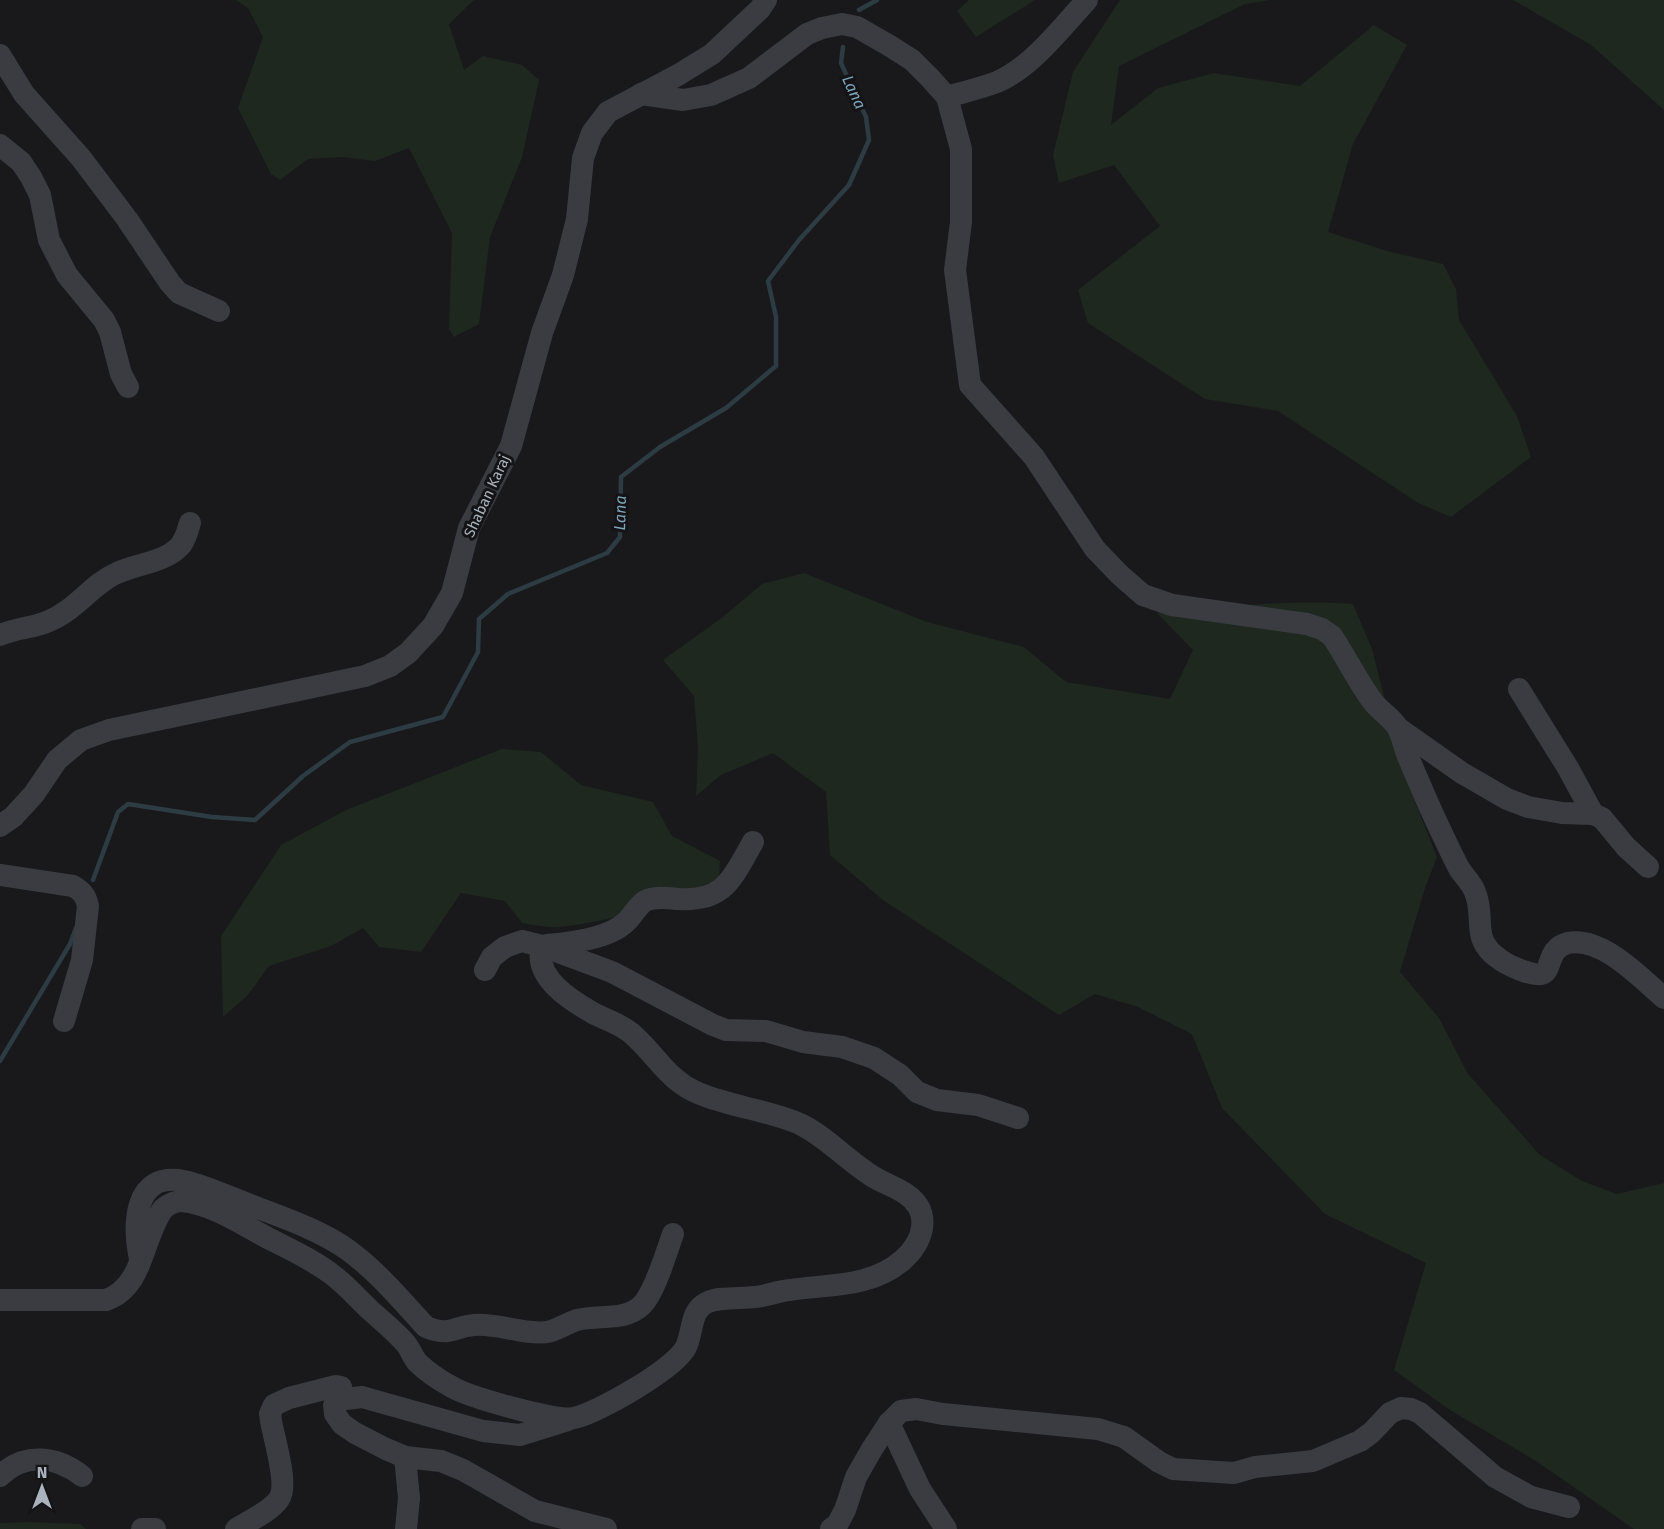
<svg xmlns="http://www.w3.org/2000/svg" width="1664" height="1529" font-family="'Fira Sans',sans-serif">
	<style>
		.green { fill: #1e281f }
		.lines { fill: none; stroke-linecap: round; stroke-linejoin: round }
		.stream { stroke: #2d3b42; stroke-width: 4.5 }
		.minor { stroke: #3a3c41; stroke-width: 22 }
		.labels { text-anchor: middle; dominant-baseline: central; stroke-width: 6; stroke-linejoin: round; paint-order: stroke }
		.street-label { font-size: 15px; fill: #aab2bd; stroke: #141417 }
		.water-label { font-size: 16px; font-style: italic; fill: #7ea6bb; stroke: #141417 }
	</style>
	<rect width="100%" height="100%" fill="#19191c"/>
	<g class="green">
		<path d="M236,0H474L449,24L464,70L483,56L522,65L539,80L522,157L490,237L479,324L454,337L449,329L452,233L409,148L375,161L343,157L308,159L280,180L271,174L238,108L263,37L248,8Z"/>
		<path d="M969,0H1035L976,37L957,11Z"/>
		<path d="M1120,0H1271L1245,4L1119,66L1111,125L1158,88L1214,73L1300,86L1374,25L1407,45L1353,144L1328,232L1387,251L1443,264L1456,289L1459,320L1517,416L1531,457L1451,517L1418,503L1278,411L1205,399L1088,323L1078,290L1160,226L1114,165L1059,183L1053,155L1073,72Z"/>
		<path d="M1513,0H1664V110L1591,45Z"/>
		<path d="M804,573L927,622L1024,647L1066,682L1170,699L1193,650L1157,613C1222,607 1288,599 1353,604L1372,649L1404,774L1437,857L1425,888L1400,972L1439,1018L1468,1074L1539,1154L1582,1181L1617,1194L1664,1183V1529H1634L1536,1461L1450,1410L1394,1370L1426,1263L1325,1214L1222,1108L1192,1034L1138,1007L1095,994L1059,1015L883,900L830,855L826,792L773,753L721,775L696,796L698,749L694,696L663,660L723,617L762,584Z"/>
		<path d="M502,749L541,752L581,785L653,802L672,836L720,861L719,879C678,902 606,923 559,927C547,928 534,925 522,923L505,901L461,893L421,952L379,947L363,928L331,946L269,966L247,996L223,1017L221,936L281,845L346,810Z"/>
		<path d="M32,1522L80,1524L86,1529H0V1523Z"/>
	</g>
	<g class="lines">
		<g class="stream">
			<path d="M859,10L877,0"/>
			<path d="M93,880L118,812L128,804L212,817L255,820L303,776L350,742L443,717L478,652L479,619L508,594L607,553L620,537L621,477L660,447L726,408L776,366V317L768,281L799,240L849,185L869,140L866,117L841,63L843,47"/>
			<path d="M0,1061L70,944L76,928"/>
		</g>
		<g class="minor">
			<path d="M0,55L24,94L81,158L127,219L170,283L179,293L219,311"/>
			<path d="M641,94L683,100L711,95L749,78L807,34L822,28L842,24L857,27L890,46L912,60L930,78L947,97L961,149V222L955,270L970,385L1034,457L1095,549L1120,575L1143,595L1172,605L1307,624L1322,629L1332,636C1346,657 1358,682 1373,702C1380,711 1392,718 1398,728C1402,736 1404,746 1407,754C1416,776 1426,799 1436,821C1444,837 1451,854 1460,870C1465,877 1472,884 1475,892C1486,918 1470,938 1498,958C1505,964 1536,979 1544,973C1552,967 1548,948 1568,943C1602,936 1641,978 1664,998"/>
			<path d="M947,97C964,92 981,88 997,82C1031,68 1062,27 1087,0"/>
			<path d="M0,145L21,162L31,177L40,195L49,240L67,275L104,320L110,332L121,374L128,387"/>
			<path d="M0,635C16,628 34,628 49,621C76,610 92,584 117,573C136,564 162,563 178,548C185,542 187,532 190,523"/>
			<path d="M1519,689L1568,768L1593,814"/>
			<path d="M1398,728L1462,773L1507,799L1528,807L1562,813L1593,814L1602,818L1626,847L1648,867"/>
			<path d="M0,826L13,817L34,794L57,760L81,740L109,730L365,676L390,666L408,653L433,626L452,593L469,528L511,446L542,333L563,275L577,219L583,158L592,133L608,112L678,75L712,54L760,9L766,0"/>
			<path d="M0,875L73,886C82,891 86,896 88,906L82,960L64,1021"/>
			<path d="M547,945C571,943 608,939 626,922C633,916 637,906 645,901C655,896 668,898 678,899C725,902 732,878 753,842"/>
			<path d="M485,970L492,957L505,947L522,941L542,946L612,972L713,1025L726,1030L766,1031L803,1042L842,1047L874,1058L900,1075L917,1092L937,1100L978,1105L1018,1118"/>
			<path d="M140,1259C133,1225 133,1171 184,1181C207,1186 231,1198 253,1206C284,1218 320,1230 348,1250C378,1272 401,1300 426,1327C451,1337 452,1327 474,1325C498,1323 523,1335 547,1332C556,1331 567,1323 577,1320C598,1314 625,1322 642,1305C655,1292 666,1253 673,1234"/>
			<path d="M0,1300H106C144,1287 142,1238 163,1209C169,1204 174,1201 182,1201C212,1204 241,1224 266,1237C289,1249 314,1260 334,1276C347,1286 358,1299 370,1310C382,1321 396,1332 406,1344C410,1349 413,1357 417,1362C426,1371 441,1381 452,1387C469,1397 556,1422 574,1418C598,1413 676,1368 686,1347C693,1333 690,1311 706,1303C720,1296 740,1299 755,1297C767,1296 778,1291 790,1290C829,1284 872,1288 904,1259C924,1240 932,1212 906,1194C894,1186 880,1182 869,1174C846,1159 825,1136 800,1124C768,1110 731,1107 698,1093C668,1081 655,1053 631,1033C619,1023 606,1020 593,1013C570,1000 533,977 542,946"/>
			<path d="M568,1420L520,1435L483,1431L362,1397L338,1400L334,1405L335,1414L342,1424L355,1433L386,1449L405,1457L441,1461L463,1470L535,1511L606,1529"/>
			<path d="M889,1423L920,1489L946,1529"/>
			<path d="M405,1457L409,1498L406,1529"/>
			<path d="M0,1476C24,1452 57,1456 82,1476"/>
			<path d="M142,1529H155"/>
			<path d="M236,1529C249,1521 270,1512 279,1499C289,1485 274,1439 271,1421L270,1414L274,1405L289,1398L336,1386L341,1387L344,1398"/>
			<path d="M831,1529L837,1525L845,1510L856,1477L872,1449L889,1423L901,1411L916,1409L943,1414L1098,1429L1124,1437L1159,1462L1173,1469L1234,1473L1255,1467L1313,1461L1360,1441L1371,1433L1390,1413L1401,1408L1411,1409L1420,1413L1495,1477L1531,1497L1569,1507"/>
		</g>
	</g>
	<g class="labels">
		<g class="street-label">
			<text transform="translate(487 496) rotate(-65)">Shaban Karaj</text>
		</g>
		<g class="water-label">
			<text transform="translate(854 92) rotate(65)">Lana</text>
			<text transform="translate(620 513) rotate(-88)">Lana</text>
		</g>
	</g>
	<g transform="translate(42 1487)" stroke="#141417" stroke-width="4.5" paint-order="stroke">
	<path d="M0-4.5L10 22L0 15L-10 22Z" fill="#aab2bd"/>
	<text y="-9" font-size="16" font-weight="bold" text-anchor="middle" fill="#aab2bd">N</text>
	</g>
</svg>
